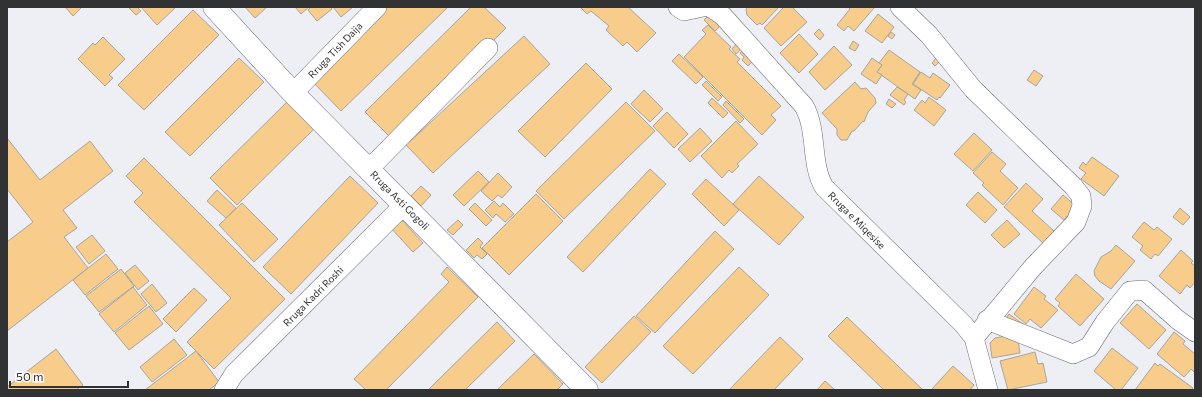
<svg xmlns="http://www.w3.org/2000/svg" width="1202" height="397" font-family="Commissioner,sans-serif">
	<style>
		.building { fill: #f8cd8b; stroke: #a7a49f }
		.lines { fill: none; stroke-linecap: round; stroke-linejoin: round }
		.street-casing { stroke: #6a6b70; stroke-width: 20 }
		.secondary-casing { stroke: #6a6b70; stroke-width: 23 }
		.street { stroke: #fff; stroke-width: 19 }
		.secondary { stroke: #fff; stroke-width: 22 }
		.labels { text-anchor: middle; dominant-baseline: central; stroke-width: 3; stroke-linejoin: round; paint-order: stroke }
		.street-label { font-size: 10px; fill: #313233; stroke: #fff }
	</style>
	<rect width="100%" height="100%" fill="#edeff4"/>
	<g class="building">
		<path d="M65,7H82L73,16Z"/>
		<path d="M128,7H137L141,11L136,15Z"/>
		<path d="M141,7H176L157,25Z"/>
		<path d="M245,7H267L255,18Z"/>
		<path d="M295,7H309L301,14Z"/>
		<path d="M311,7H330L332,9L317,21L308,10Z"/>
		<path d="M333,7H353L341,17Z"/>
		<path d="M388,7H448L341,111L312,81Z"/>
		<path d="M471,7H484L506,28L393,140L365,112Z"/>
		<path d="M580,7H628L656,33L637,52L627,42L623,46L606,30L609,26L591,11L587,14Z"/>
		<path d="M748,7H779L762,25L760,23L757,25L747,15L746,9Z"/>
		<path d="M784,7H792L807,22L781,46L764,28Z"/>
		<path d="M848,7H873L874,8L854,31L848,26L844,31L837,25L850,9Z"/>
		<path d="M193,10L219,35L144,110L118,85Z"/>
		<path d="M878,14L894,27L882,43L865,31Z"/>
		<path d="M709,15L720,26L715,31L704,20Z"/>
		<path d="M708,25L731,47L729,49L740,59L737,62L781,106L771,115L776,120L762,135L684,57L706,34L702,30Z"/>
		<path d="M819,29L824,35L820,40L814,34Z"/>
		<path d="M891,32L895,35L892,39L888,36Z"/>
		<path d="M799,34L818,54L799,73L780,53Z"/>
		<path d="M524,36L550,64L433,173L406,145Z"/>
		<path d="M103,37L125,59L109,75L113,78L105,86L78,59L93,43L95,45Z"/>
		<path d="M853,41L859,45L855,51L849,48Z"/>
		<path d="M737,43L742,48L736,54L732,49Z"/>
		<path d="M834,46L852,65L825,90L809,72Z"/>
		<path d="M743,50L753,61L748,66L742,60L744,57L740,53Z"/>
		<path d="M889,50L920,72L912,84L921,90L915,99L877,72L882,65L879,63Z"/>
		<path d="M679,54L703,77L696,84L672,61Z"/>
		<path d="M239,58L264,82L190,156L165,132Z"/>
		<path d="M872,58L882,65L877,72L882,75L876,84L861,74Z"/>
		<path d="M936,58L939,62L935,66L932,63Z"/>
		<path d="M586,63L612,89L545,157L518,131Z"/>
		<path d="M1034,70L1043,76L1036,86L1027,80Z"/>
		<path d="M921,72L930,78L933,73L950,85L940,98L939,97L937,100L913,84Z"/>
		<path d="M706,81L722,97L718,101L702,85Z"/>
		<path d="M855,82L861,89L866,88L875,98L876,103L868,112L864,122L863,121L854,131H852L847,140H841L837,135V129L822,113Z"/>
		<path d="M897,87L908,94L904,100L906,102L904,105L890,95Z"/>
		<path d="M644,90L663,109L650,122L631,104Z"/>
		<path d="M929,97L946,110L934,126L914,110L922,100L925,103Z"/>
		<path d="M712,98L728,113L723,118L708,103Z"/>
		<path d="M889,99L896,104L892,108L886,104Z"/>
		<path d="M288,101L315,128L237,205L210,178Z"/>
		<path d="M726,101L744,119L740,123L723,105Z"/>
		<path d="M626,102L655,131L564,219L536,191Z"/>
		<path d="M667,112L688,134L674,148L653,126Z"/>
		<path d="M736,121L758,144L737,164L739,166L732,173L729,170L722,178L701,156Z"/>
		<path d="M700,128L712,141L690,162L678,149Z"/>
		<path d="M974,133L992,150L973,171L954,154Z"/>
		<path d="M7,138L40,180L90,141L113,171L63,210L77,228L64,237L88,268L7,331V242L33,222L7,189Z"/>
		<path d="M992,152L1006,164L1000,171L1018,188L1003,205L982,185L984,183L973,173Z"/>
		<path d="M1092,157L1119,176L1104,196L1081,179L1086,173L1079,168L1083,162L1086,165Z"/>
		<path d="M144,158L285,299L214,369L187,342L231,298L134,202L143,193L126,176Z"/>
		<path d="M650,169L666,184L583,272L567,257Z"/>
		<path d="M478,171L489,182L464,206L453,195Z"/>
		<path d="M498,173L512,187L502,198L498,195L492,201L481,191Z"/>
		<path d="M350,176L378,203L291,294L263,267Z"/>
		<path d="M759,176L804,217L779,245L733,204Z"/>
		<path d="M706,179L739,210L724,226L692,194Z"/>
		<path d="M1026,183L1043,199L1032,211L1055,232L1044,244L1004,207Z"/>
		<path d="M421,186L431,195L421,206L411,196Z"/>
		<path d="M217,190L236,208L226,218L207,201Z"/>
		<path d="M978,192L997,210L985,223L966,205Z"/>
		<path d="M536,194L563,221L509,275L482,248Z"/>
		<path d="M1063,195L1076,206L1064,220L1051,209Z"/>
		<path d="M494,201L500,207L503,203L514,214L505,222L496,214L493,218L485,210Z"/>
		<path d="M242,203L278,239L254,262L219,225Z"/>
		<path d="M475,203L492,220L486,226L469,209Z"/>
		<path d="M1180,208L1190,217L1183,225L1173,217Z"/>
		<path d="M400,218L423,243L413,252L390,227Z"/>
		<path d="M458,220L463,225L453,235L447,230Z"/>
		<path d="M1007,220L1020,234L1004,248L991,235Z"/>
		<path d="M1144,222L1154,230L1157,227L1172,239L1158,256L1155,254L1151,259L1140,250L1143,246L1132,237Z"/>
		<path d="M715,231L734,249L655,333L636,316Z"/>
		<path d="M92,235L105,251L89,264L76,247Z"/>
		<path d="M478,238L483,243L480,247L487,254L482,259L477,255L474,258L466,250Z"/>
		<path d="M1116,245L1135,261L1111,289L1099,281L1095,276L1094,271L1101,257L1111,251Z"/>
		<path d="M1181,250L1193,261L1191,263L1195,266V282L1190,288L1187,285L1180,294L1159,276Z"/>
		<path d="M106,254L118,269L85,295L73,280Z"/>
		<path d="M135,265L149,281L138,290L125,273Z"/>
		<path d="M447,267L478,297L386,390H366L354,379L449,282L441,274Z"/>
		<path d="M739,267L769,295L693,374L663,346Z"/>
		<path d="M121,269L134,286L99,312L86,296Z"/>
		<path d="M1076,274L1104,299L1080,326L1058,306L1060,303L1055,299Z"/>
		<path d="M152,284L167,303L156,312L141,294Z"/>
		<path d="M133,287L147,305L114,332L99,314Z"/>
		<path d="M1034,287L1046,296L1044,299L1058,310L1041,328L1030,319L1026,324L1014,314Z"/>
		<path d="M194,288L207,300L176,332L163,319Z"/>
		<path d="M1137,304L1166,330L1149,349L1120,323Z"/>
		<path d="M149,306L163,324L129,350L115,333Z"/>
		<path d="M1009,314L1023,324L1021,327L1004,321Z"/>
		<path d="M634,316L651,332L602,383L585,367Z"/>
		<path d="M847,317L923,390H884L828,336Z"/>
		<path d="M497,322L515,341L465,390H428Z"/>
		<path d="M1174,332L1185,341L1183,344L1195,354V373L1191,369L1184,377L1157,354Z"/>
		<path d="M1017,334L1020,353L992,358L990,343L995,338Z"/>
		<path d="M780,337L803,359L774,390H729Z"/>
		<path d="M174,339L187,355L152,382L140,367Z"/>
		<path d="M1112,348L1138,368L1121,390H1116L1094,371Z"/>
		<path d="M56,349L83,385L76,390H7V387Z"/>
		<path d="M196,351L219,382L209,390H145Z"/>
		<path d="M1035,352L1038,364L1043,363L1047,382L1008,390L1000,361Z"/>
		<path d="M534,354L563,384L557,390H497Z"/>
		<path d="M1155,363L1158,366L1160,364L1193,388L1191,390H1135Z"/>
		<path d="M953,366L974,385L970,390H931Z"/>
		<path d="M825,381L835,390H817Z"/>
	</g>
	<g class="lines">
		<defs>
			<g id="street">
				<path d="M678,7L684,11L703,7"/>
				<path d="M710,7L723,16L804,106C818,131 810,163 824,187L964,325L974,338L988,390"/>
				<path d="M900,7L929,35L973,89L1073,186L1081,196L1082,206L1076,222L1033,267L974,338"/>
				<path d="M293,93L377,7"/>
				<path d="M369,169L488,48"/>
				<path d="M987,320L1073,354L1089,347L1105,322L1130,291L1144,290L1178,320L1195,332"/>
				<path d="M224,390L234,374L405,204"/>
			</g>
			<path id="secondary" d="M214,7L293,93L587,390"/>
		</defs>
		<use href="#street" class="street-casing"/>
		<use href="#secondary" class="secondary-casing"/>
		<use href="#street" class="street"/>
		<use href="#secondary" class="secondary"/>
	</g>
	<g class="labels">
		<g class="street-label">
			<text transform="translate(335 50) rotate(-46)">Rruga Tish Daija</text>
			<text transform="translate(400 200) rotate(45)">Rruga Asti Gogoli</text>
			<text transform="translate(857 220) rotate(45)">Rruga e Miqesise</text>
			<text transform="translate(313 296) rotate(-45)">Rruga Kadri Roshi</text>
		</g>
	</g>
	<rect width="1202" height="397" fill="none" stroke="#313233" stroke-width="16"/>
	<path d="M10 381v6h118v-6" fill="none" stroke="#313233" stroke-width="2"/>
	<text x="16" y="381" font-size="12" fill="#313233" stroke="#ffffff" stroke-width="3" paint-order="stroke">50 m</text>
</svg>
